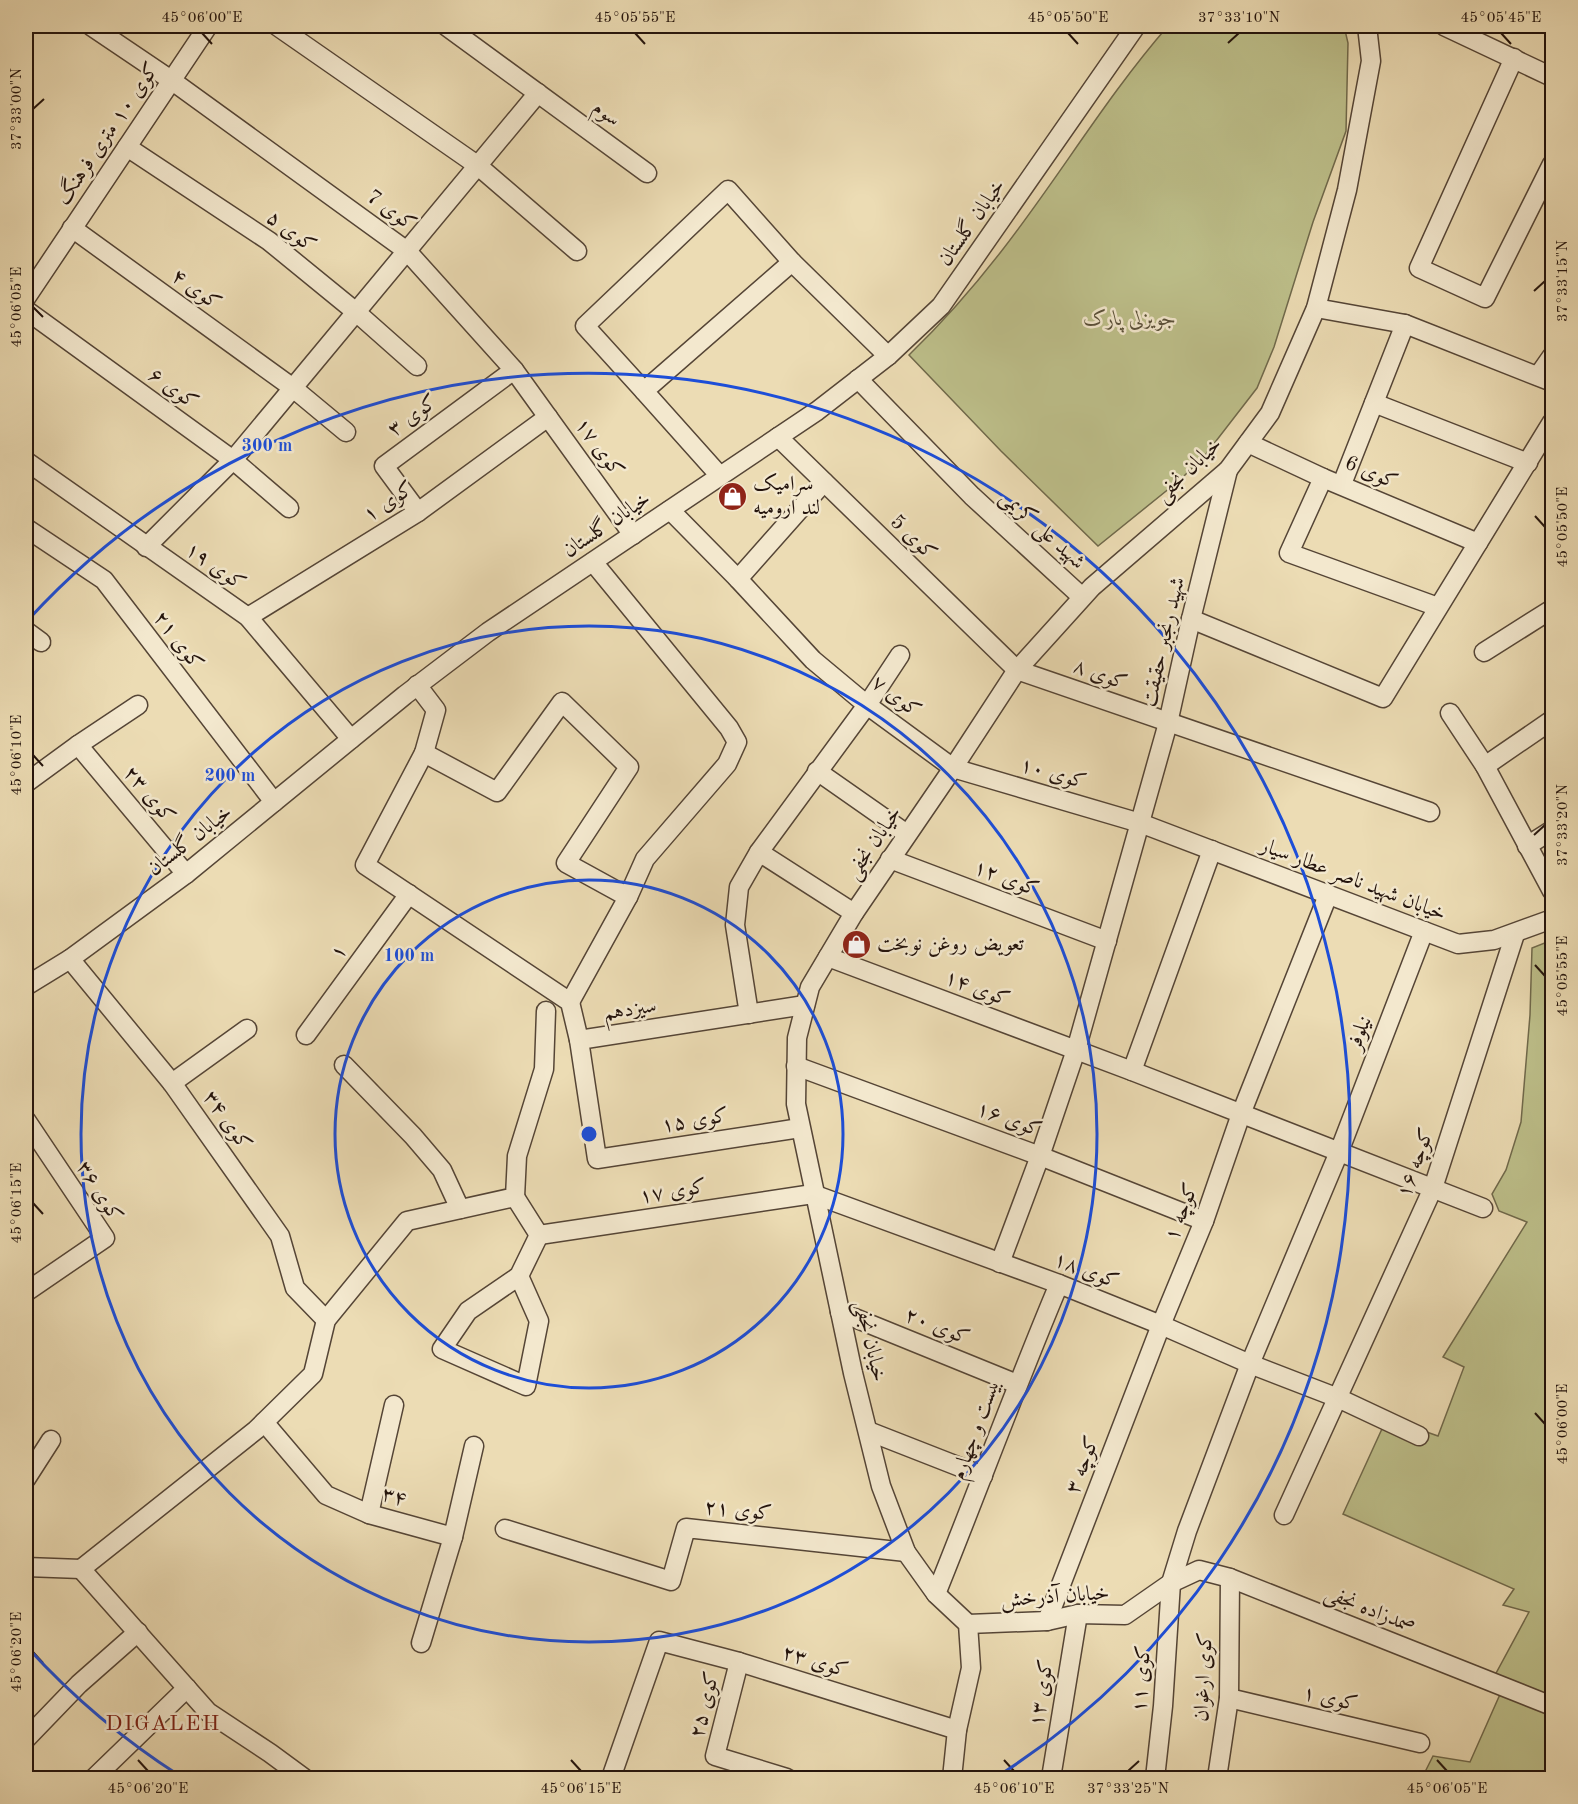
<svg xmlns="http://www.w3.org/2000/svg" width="1578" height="1804" font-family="'Old Standard TT',Amiri,serif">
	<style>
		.green { fill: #bdbf8a; stroke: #70694b; stroke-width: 1.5 }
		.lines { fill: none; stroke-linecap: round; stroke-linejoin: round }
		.minor-casing { stroke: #554536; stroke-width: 21 }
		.minor { stroke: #f3e8ce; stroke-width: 18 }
		.ticks { fill: none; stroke: #23130c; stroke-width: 2 }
		.ring { fill: none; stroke: #1d4ed8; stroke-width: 3 }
		.labels { text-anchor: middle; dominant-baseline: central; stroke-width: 5; stroke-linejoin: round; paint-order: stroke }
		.street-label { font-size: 21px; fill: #23130c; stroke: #f3e8ce }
		.park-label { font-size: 21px; font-style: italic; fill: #594f38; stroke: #f3e8ce }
		.poi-label { font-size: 21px; fill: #23130c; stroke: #f3e8ce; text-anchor: start }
		.neighbourhood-label { font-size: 22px; letter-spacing: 1.5px; fill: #7a1f14; stroke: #f3e8ce }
		.centre { fill: #1d4ed8; stroke: #f3e8ce; stroke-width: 3 }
		.ring-label { font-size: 18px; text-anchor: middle; font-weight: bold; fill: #1d4ed8; stroke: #f3e8ce; stroke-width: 5; stroke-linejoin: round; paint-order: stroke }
		.neatline { fill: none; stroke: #23130c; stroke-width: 2 }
		.ticks-label { font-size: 15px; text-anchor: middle; fill: #23130c }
	</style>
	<rect width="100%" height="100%" fill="#ecdcb4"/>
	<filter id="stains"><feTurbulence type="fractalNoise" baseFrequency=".00333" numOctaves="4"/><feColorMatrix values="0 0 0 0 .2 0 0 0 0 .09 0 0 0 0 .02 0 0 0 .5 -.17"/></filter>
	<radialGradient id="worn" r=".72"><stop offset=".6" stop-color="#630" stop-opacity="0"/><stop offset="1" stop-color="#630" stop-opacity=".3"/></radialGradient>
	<g class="green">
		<path d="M1168,26H1344L1348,43L1346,131L1313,222L1274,347L1257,388L1206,454L1181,479L1098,546L1001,451L909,355C942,323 972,289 1000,253C1058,179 1106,97 1168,26Z"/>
		<path d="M1552,940V1778H1422L1433,1756L1470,1762L1505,1683L1494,1677L1529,1612L1503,1605L1514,1589L1343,1514L1387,1418L1438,1436L1464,1367L1443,1357L1527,1222L1499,1211L1492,1194L1506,1170L1521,1122L1530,1015L1532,948Z"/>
	</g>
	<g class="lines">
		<defs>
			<g id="minor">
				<path d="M91,26L171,80L407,251L514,370L633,535"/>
				<path d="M277,26L477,165L577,251"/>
				<path d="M446,26L647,173"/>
				<path d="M1444,26L1552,77"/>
				<path d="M1514,58L1419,268L1485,298L1552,164"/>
				<path d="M127,147L269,241L356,312L417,366"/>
				<path d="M72,228L293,388L346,432"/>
				<path d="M26,298L208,26"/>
				<path d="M1316,308L1405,324L1552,382"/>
				<path d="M26,310L233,460L289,508"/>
				<path d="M1538,376L1552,356"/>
				<path d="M858,379L972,496L1082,597"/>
				<path d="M644,391L585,326L728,190L792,262L888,356"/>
				<path d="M1374,403L1528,463"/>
				<path d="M778,437L1017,670L1430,812"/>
				<path d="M1248,443L1323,478L1478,543"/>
				<path d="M26,461L248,617L351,739"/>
				<path d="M720,476L644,391L792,262"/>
				<path d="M1323,478L1289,553L1438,607"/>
				<path d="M1342,484L1405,324"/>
				<path d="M670,510L738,579L813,660L867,705L953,768L1140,823L1458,944L1494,940L1552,919"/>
				<path d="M418,512L384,466L514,370"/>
				<path d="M26,528L104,580L274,802"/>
				<path d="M146,547L233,460L538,93"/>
				<path d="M738,579L824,482"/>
				<path d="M248,617L418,512L548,417"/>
				<path d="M1191,619L1383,698L1552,422"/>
				<path d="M26,631L41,642"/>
				<path d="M1484,652L1552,609"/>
				<path d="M417,685L436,710L424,753"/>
				<path d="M1450,713L1485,766L1552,891"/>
				<path d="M78,745L186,874"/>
				<path d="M1485,766L1552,720"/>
				<path d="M817,771L907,834"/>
				<path d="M26,783L78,745L138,705"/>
				<path d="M1527,846L1552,830"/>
				<path d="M759,852L854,913"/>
				<path d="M890,859L1107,941"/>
				<path d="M828,957L1132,1071L1483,1208"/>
				<path d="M70,959L172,1083L280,1236L295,1288L326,1320"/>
				<path d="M26,986L70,959L186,874L405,695L488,632L817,411L888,356L941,306L1136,26"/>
				<path d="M570,1002L628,897L645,859L727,764L737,742L729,728L593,562"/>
				<path d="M749,1014L735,925L739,887L759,852L867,705L900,655"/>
				<path d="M306,1035L409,894"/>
				<path d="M579,1040L570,1002L365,865L424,753L497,792L562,702L629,767L566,863L628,897"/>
				<path d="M344,1065L413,1136L442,1170L460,1209"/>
				<path d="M796,1066L1040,1156L1204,1221"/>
				<path d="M1132,1071L1212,850"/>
				<path d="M172,1083L247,1029"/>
				<path d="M26,1120L105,1238L26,1292"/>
				<path d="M800,1128L597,1159L579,1040L805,1005"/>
				<path d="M515,1197L539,1235"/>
				<path d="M539,1235L813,1194L1059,1284L1161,1325L1250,1364L1338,1398L1419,1436"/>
				<path d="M1000,1263L1040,1156L1076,1050L1168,723L1191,619L1228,470"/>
				<path d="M519,1276L539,1321L526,1386L442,1349L468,1311L519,1276L539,1235"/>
				<path d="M840,1312L1017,1384"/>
				<path d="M264,1422L326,1495L369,1514L453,1537L474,1446"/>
				<path d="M868,1431L983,1476"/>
				<path d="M26,1479L51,1440"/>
				<path d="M369,1514L394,1405"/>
				<path d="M1284,1515L1433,1188L1515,934"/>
				<path d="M505,1529L671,1581L686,1528L906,1552"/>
				<path d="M26,1567L81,1569L256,1430L313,1374L326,1320L407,1221L515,1197L517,1156L544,1069L546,1011"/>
				<path d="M81,1569L208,1712L270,1753L304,1778"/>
				<path d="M936,1594C978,1490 1016,1386 1059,1284"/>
				<path d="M1047,1621L1161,1325L1204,1221L1241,1114L1328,895"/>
				<path d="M968,1624L1047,1621L1078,1614L1125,1615L1171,1583L1199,1570L1230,1578L1552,1706"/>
				<path d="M421,1643L453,1537"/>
				<path d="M739,1662L715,1756L787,1778"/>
				<path d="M1229,1698L1420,1743"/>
				<path d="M26,1739L79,1684L138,1632"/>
				<path d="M94,1778L187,1688"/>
				<path d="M611,1778L659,1641L739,1662L957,1730"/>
				<path d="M952,1778L957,1730L971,1668L968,1624L936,1594L906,1552L881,1486L853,1373L796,1104L797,1038L810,987L854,913L953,768L1017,670L1092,587L1228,470L1270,413L1316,308L1347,190L1371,61L1367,26"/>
				<path d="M1051,1778L1078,1614"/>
				<path d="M1155,1778L1163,1706L1171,1583L1187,1531L1250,1364L1339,1152L1424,931"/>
				<path d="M1217,1778L1229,1698L1230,1578"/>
			</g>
		</defs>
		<use href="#minor" class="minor-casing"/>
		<use href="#minor" class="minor"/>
	</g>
	<path class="ticks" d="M202,33L212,44M635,33L645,44M1068,33L1078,44M1501,33L1511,44M1228,43L1239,33M33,109L44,99M1534,291L1545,281M33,307L43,317M1535,516L1545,527M33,755L43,766M1534,835L1545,825M1535,965L1545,976M33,1203L43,1214M1535,1413L1545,1424M33,1652L43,1663M138,1760L148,1771M571,1760L581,1771M1004,1760L1014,1771M1437,1760L1447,1771M1128,1771L1139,1761"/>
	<g class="ring">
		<circle cx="589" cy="1134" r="254"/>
		<circle cx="589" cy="1134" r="508"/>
		<path d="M180 1776A761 761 0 0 1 28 1648M28 620A761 761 0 1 1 998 1776"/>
	</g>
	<defs>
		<symbol id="shop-disc" viewBox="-11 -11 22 22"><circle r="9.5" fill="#8f2418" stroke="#f3e8ce"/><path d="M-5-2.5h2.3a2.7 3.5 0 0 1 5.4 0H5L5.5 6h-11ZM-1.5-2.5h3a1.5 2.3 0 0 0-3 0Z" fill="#fff"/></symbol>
	</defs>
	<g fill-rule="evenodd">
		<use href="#shop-disc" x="716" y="480" width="33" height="33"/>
		<use href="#shop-disc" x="840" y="928" width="33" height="33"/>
	</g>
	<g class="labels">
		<g class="street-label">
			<text transform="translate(606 114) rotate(36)">سوم</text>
			<text transform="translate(108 134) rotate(-56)">کوی ۱۰ متری فرهنگ</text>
			<text transform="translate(391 211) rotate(36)">کوی 7</text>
			<text transform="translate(972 223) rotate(-55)">خیابان گلستان</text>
			<text transform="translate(291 232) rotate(37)">کوی ۵</text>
			<text transform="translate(196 290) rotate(36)">کوی ۴</text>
			<text transform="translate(173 389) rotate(36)">کوی ۶</text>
			<text transform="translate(413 416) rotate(-36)">کوی ۳</text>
			<text transform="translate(599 448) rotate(54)">کوی ۱۷</text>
			<text transform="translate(1189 470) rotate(-44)">خیابان نجفی</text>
			<text transform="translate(1371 473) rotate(23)">کوی 6</text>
			<text transform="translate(389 502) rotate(-33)">کوی ۱</text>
			<text transform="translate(607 525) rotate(-34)">خیابان گلستان</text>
			<text transform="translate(1042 530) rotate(42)">شهید علی کریمی</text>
			<text transform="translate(913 538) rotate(44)">کوی 5</text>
			<text transform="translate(215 567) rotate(35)">کوی ۱۹</text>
			<text transform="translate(178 641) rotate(53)">کوی ۲۱</text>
			<text transform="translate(1164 642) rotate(-77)">شهید رنجبر حقیقت</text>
			<text transform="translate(1100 675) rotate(20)">کوی ۸</text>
			<text transform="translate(896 697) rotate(37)">کوی ۷</text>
			<text transform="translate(1053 774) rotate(16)">کوی ۱۰</text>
			<text transform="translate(149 795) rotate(50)">کوی ۲۳</text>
			<text transform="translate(190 841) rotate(-38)">خیابان گلستان</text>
			<text transform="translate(874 843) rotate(-56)">خیابان نجفی</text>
			<text transform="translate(1006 879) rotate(21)">کوی ۱۲</text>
			<text transform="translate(1353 880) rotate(21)">خیابان شهید ناصر عطار سیار</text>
			<text transform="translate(339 952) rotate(-54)">۱</text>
			<text transform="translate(977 989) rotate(21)">کوی ۱۴</text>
			<text transform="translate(630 1010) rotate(-9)">سیزدهم</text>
			<text transform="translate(1360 1033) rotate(-69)">نیلوفر</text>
			<text transform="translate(1009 1120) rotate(20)">کوی ۱۶</text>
			<text transform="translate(227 1121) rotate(55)">کوی ۳۴</text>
			<text transform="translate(695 1121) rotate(-9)">کوی ۱۵</text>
			<text transform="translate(1416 1163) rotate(-70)">کوچه ۱۶</text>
			<text transform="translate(99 1192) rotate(58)">کوی ۳۶</text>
			<text transform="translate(673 1192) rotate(-9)">کوی ۱۷</text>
			<text transform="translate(1182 1212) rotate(-69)">کوچه ۱</text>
			<text transform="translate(1086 1271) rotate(21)">کوی ۱۸</text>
			<text transform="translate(937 1327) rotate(22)">کوی ۲۰</text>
			<text transform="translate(870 1341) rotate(77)">خیابان نجفی</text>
			<text transform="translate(976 1430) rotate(-70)">بیست و چهارم</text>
			<text transform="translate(1083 1465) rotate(-69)">کوچه ۳</text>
			<text transform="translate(394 1497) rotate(16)">۳۴</text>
			<text transform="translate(738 1511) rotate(6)">کوی ۲۱</text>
			<text transform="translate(1055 1597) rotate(-4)">خیابان آذرخش</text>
			<text transform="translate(1370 1610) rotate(22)">صمدزاده نجفی</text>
			<text transform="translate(815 1662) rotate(17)">کوی ۲۳</text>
			<text transform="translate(1204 1677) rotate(-87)">کوی ارغوان</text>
			<text transform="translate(1142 1679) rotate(-86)">کوی ۱۱</text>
			<text transform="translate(1042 1693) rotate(-81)">کوی ۱۳</text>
			<text transform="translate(1330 1699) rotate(13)">کوی ۱</text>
			<text transform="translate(705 1705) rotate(-76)">کوی ۲۵</text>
		</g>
		<g class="park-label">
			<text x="1130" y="319">جویزلی پارک</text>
		</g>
		<g class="poi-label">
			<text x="753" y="484">سرامیک<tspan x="753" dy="24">لند ارومیه</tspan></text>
			<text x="877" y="944">تعویض روغن نوبخت</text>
		</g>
		<g class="neighbourhood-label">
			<text x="163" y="1724">DIGALEH</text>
		</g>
	</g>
	<circle cx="589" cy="1134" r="9" class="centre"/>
	<g class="ring-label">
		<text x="267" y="451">300 m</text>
		<text x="230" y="781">200 m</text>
		<text x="409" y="961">100 m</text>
	</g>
	<rect width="1578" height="1804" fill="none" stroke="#ecdcb4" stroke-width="66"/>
	<rect x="33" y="33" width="1512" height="1738" class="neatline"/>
	<g class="ticks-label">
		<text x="202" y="22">45°06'00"E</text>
		<text x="635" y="22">45°05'55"E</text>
		<text x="1068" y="22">45°05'50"E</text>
		<text x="1239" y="22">37°33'10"N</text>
		<text x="1501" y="22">45°05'45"E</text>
		<text transform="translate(16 109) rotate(-90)" y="5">37°33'00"N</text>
		<text transform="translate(1562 281) rotate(-90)" y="5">37°33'15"N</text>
		<text transform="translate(16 307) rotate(-90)" y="5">45°06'05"E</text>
		<text transform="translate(1562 527) rotate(-90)" y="5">45°05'50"E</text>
		<text transform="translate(16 755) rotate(-90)" y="5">45°06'10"E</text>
		<text transform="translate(1562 825) rotate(-90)" y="5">37°33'20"N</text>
		<text transform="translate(1562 976) rotate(-90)" y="5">45°05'55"E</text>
		<text transform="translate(16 1203) rotate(-90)" y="5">45°06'15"E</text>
		<text transform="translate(1562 1424) rotate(-90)" y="5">45°06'00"E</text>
		<text transform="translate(16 1652) rotate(-90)" y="5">45°06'20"E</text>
		<text x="148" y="1793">45°06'20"E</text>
		<text x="581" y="1793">45°06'15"E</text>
		<text x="1014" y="1793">45°06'10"E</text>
		<text x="1128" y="1793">37°33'25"N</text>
		<text x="1447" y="1793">45°06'05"E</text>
	</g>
	<rect width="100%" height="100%" filter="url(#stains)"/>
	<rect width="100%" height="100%" fill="url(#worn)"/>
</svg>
